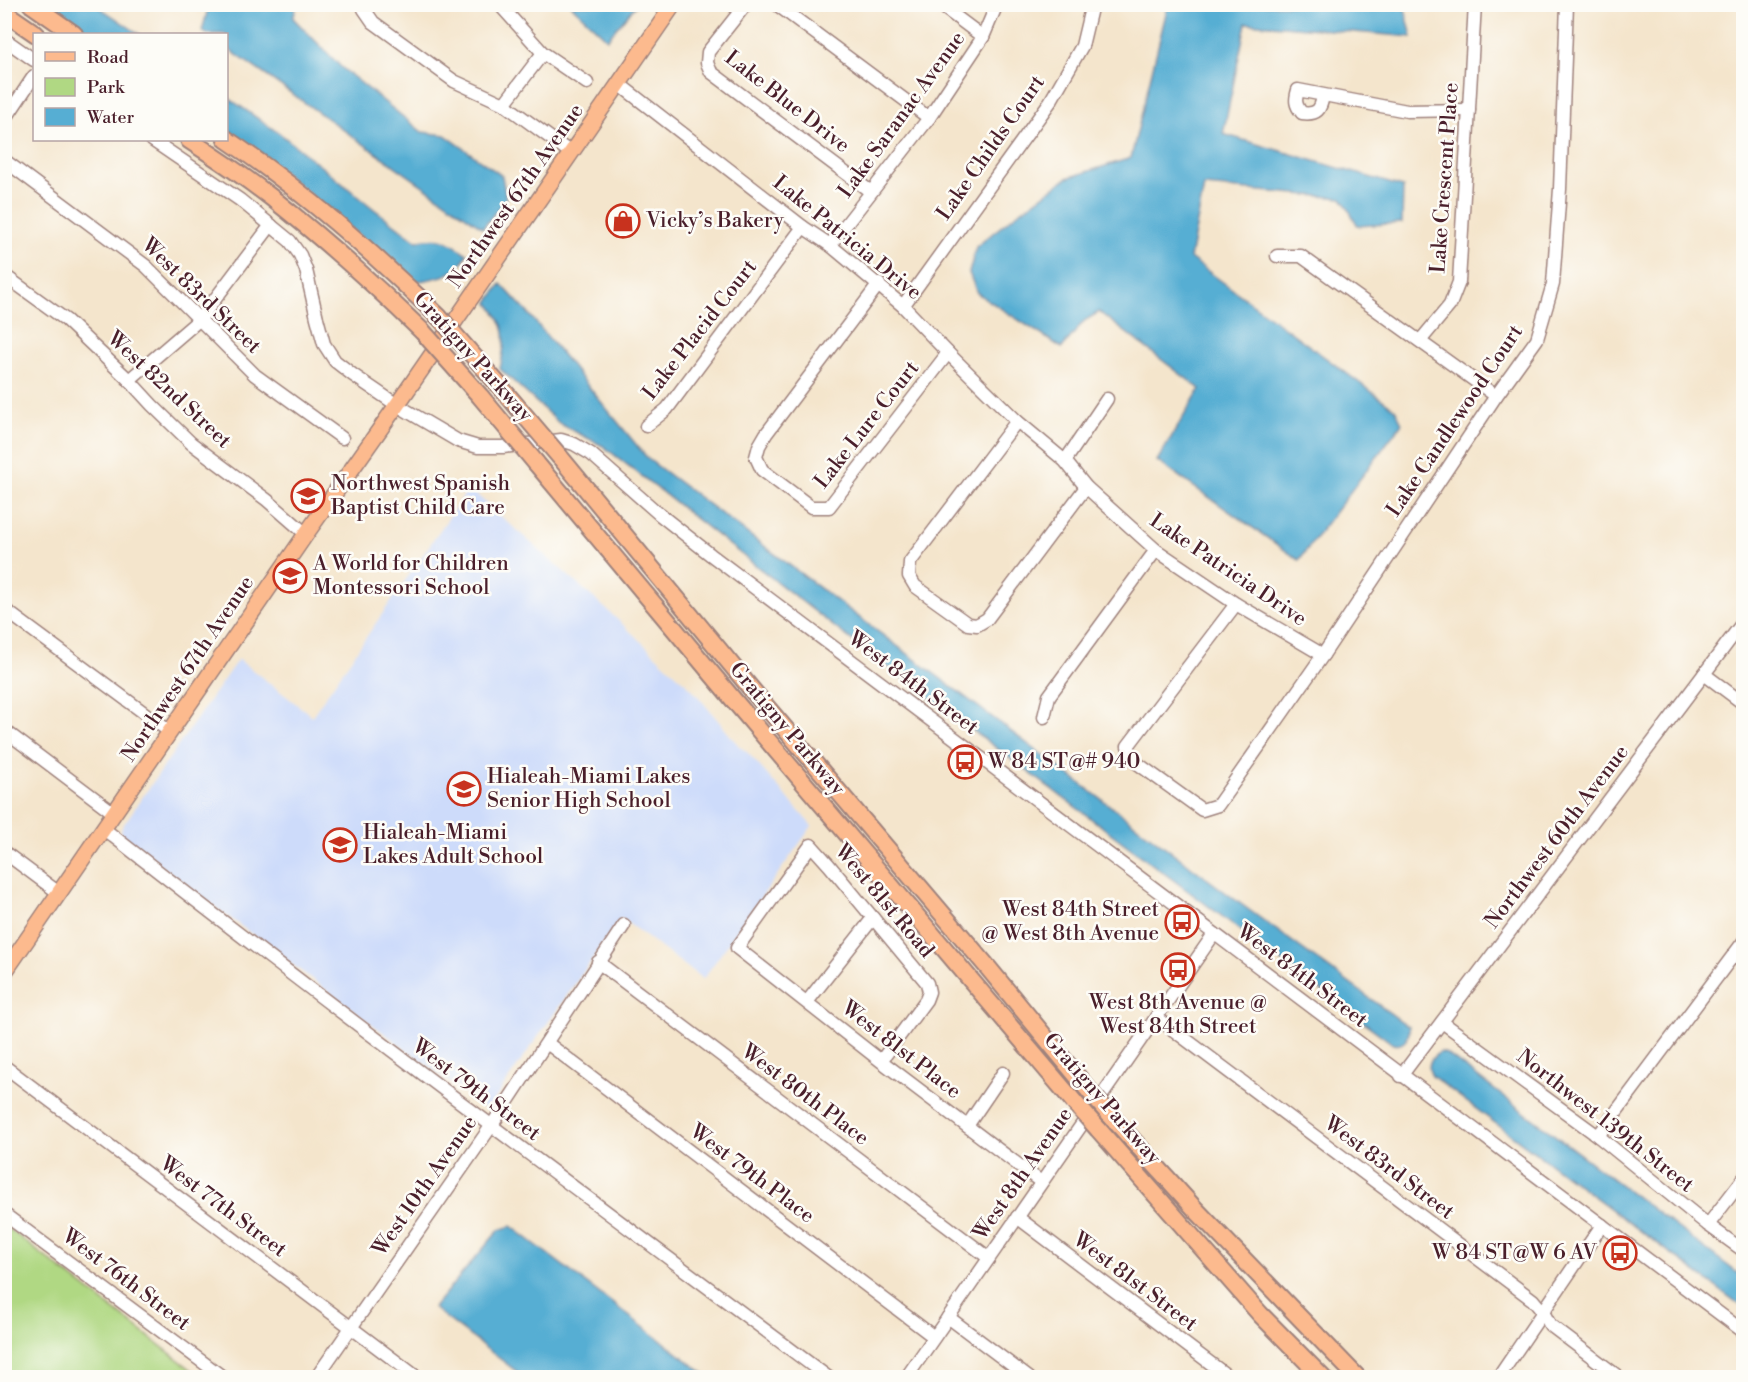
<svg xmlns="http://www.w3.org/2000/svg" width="1748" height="1382" font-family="'Libre Bodoni',serif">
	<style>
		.built { fill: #cddbfa }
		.green { fill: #b0d883; stroke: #7d7c57; stroke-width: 1.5 }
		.water { fill: #56aed3; stroke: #50667f; stroke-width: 1.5 }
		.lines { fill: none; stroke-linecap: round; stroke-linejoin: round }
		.minor-casing { stroke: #9f827c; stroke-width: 15 }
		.major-casing { stroke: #9f827c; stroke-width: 18 }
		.highway-casing { stroke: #9f827c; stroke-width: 20 }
		.minor { stroke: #fff; stroke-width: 12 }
		.major { stroke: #fcba8e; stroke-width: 15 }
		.highway { stroke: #fcba8e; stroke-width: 16 }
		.highway-bridge-casing { stroke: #9f827c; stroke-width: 20; stroke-linecap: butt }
		.highway-bridge { stroke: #fcba8e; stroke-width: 16 }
		.labels { text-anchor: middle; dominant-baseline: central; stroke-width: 5; stroke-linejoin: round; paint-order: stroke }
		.street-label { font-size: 21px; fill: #4a1f2b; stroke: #fdfcf7 }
		.poi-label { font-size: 21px; fill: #4a1f2b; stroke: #fdfcf7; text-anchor: start }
	</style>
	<rect width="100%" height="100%" fill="#fdfcf7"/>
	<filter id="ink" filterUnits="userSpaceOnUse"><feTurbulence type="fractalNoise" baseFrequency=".0167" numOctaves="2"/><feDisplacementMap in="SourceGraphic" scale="12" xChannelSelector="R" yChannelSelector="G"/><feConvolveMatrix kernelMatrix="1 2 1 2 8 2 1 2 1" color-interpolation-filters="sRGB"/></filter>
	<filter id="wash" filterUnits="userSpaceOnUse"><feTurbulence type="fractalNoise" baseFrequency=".008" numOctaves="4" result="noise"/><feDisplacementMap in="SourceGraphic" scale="24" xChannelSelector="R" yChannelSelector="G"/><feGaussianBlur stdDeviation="1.35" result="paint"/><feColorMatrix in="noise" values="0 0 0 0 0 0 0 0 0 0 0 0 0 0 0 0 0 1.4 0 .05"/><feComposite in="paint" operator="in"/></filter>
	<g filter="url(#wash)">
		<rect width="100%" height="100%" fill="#f4e5cc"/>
		<path class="built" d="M469,488L606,609L692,689L739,746L748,753L812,826L703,979L621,918L487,1110L123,838L121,832L122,827L238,659L312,716Z"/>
		<path class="green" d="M5,1226L201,1377H5Z"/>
		<g class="water">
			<path d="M49,5H96L139,34H91Z"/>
			<path d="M209,5H297L293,18L341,67L422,132L445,135L502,176L506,198L483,228L227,48L226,34H207L202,31Z"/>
			<path d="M571,5H636L607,39Z"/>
			<path d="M1168,5H1404L1412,37L1246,23L1223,134L1403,187L1402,223L1358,226L1342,198L1204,186L1190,258L1395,409L1402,423L1299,560L1157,461L1200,389L1099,312L1084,321L1062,348L977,293L969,273L976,247L1014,216L1067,178L1131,158Z"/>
			<path d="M227,97L283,136L374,209L417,241C442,235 447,240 467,254C456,277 437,278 414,282L263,155L227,129Z"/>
			<path d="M501,284L528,313L648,459L1245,907L1409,1027C1410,1037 1404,1047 1393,1044L837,629L603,446L560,424L500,369C506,337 509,329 488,302Z"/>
			<path d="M1441,1052L1447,1054L1743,1277V1307L1432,1076C1426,1066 1430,1057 1441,1052Z"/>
			<path d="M511,1226L709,1377H524L433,1308L499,1230Z"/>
		</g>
	</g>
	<g filter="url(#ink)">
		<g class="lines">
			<defs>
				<g id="minor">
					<path d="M364,4V9L373,22L454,81L504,104L571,153"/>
					<path d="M499,4L543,53L587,83"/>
					<path d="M746,4L708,52L707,63L711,72L871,192"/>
					<path d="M776,4L929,118"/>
					<path d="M939,4L983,37"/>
					<path d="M4,39L34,60"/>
					<path d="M619,84L803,227L830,245L903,306L948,353L1017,421L1065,461L1086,487L1156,550L1236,604L1323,655"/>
					<path d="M1323,95C1321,110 1317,115 1302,113C1295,105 1295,100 1298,90L1407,111L1469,110"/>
					<path d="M504,104L543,53"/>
					<path d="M4,121L34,76"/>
					<path d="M152,140L240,200L290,241L300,255L306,270L317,318L324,344L335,361L353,375L397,405L458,441L478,447H503L561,440L574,444L591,454L659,514L711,555L1744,1332"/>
					<path d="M4,160L146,266L255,375L342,438"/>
					<path d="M830,245L929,118L983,37L997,4"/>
					<path d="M1277,256H1301L1496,396"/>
					<path d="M4,275L66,320L129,380L152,405L191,443L267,500L306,534"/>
					<path d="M879,284L766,434L759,446L756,457L762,470L811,507H829L948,353"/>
					<path d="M903,306L1050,102L1082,46L1092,4"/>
					<path d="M1420,341L1450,305L1459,282L1475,4"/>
					<path d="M129,380L200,319L271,225"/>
					<path d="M1017,421L910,562L909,576L915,586L968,624L977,625L987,619L1086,487"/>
					<path d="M646,426L667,409L803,227"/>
					<path d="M1065,461L1107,399"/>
					<path d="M1236,604L1128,746L1134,761L1202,810L1218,805L1323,655L1496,396L1537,339L1553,284L1560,189L1567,4"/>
					<path d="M4,609L170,732"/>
					<path d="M1704,674L1744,704"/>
					<path d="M1044,717L1049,696L1156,550"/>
					<path d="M4,730L114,813"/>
					<path d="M104,829C342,1016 586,1196 829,1378"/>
					<path d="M4,852L59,893"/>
					<path d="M598,962L989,1258"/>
					<path d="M807,1002L873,918"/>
					<path d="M1156,1017L1533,1300L1543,1312L1550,1325L1620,1378"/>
					<path d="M1442,1022L1598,1136L1708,1225L1744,1251"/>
					<path d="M547,1043L934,1337"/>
					<path d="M881,1061L926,1000L929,992L927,983L829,865L811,845L737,948L881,1061L1041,1182"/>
					<path d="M4,1066L418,1378"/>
					<path d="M1401,1076L1744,621"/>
					<path d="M967,1126L1003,1073"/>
					<path d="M1598,1136L1744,941"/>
					<path d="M4,1214L224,1378"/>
					<path d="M1017,1217L1230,1378"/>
					<path d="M1708,1225L1744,1178"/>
					<path d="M948,1317L1029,1378"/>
					<path d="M316,1378L492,1125L624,925"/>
					<path d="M906,1378L1214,934"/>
					<path d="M1498,1378L1602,1225"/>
				</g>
				<path id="major" d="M4,973L306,534L397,405L674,4"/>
				<g id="highway">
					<path d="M31,4L74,34"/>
					<path d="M4,12L36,34"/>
					<path d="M226,139C304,191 372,252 439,317"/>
					<path d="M189,140C217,158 245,177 272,198C325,240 375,285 423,332"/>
					<path d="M560,457L753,691L985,964L1086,1087"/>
					<path d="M536,463L737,704L1075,1103"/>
					<path d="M1109,1114L1196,1210L1358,1378"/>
					<path d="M1098,1129L1260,1314L1323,1378"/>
				</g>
			</defs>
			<use href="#minor" class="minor-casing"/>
			<use href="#major" class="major-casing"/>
			<use href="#highway" class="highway-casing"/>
			<use href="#minor" class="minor"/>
			<use href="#major" class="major"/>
			<use href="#highway" class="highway"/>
			<defs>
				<g id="highway-bridge">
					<path d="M439,317L498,384L560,457"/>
					<path d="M423,332L480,396L536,463"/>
					<path d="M1086,1087L1109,1114"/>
					<path d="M1075,1103L1098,1129"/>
				</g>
			</defs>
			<use href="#highway-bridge" class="highway-bridge-casing"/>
			<use href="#highway-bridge" class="highway-bridge"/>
		</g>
	</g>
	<defs>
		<symbol id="shop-ring" viewBox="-11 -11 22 22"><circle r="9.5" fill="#fdfcf7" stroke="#c8321e" stroke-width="1.5"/><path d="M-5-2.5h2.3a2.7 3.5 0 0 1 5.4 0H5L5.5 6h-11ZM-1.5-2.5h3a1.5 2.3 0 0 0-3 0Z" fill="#c8321e"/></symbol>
		<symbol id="school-ring" viewBox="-11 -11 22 22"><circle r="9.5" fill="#fdfcf7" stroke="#c8321e" stroke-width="1.5"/><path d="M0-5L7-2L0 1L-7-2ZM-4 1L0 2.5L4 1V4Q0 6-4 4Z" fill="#c8321e"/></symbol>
		<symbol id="bus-ring" viewBox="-11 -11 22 22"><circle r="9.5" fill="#fdfcf7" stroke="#c8321e" stroke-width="1.5"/><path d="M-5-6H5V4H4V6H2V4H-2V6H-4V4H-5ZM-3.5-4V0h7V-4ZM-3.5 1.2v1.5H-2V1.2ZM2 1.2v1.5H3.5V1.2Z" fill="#c8321e"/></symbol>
	</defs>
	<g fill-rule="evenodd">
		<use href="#shop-ring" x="604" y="202" width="38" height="38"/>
		<use href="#school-ring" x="289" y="477" width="38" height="38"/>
		<use href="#school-ring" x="271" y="557" width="38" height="38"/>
		<use href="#bus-ring" x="946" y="743" width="38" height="38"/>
		<use href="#school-ring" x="445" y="770" width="38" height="38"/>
		<use href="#school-ring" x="321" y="826" width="38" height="38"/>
		<use href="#bus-ring" x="1163" y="903" width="38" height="38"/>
		<use href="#bus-ring" x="1159" y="951" width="38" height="38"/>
		<use href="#bus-ring" x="1601" y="1234" width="38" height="38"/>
	</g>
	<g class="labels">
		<g class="street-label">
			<text transform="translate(787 102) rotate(38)">Lake Blue Drive</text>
			<text transform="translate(902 115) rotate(-54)">Lake Saranac Avenue</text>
			<text transform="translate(991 148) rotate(-55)">Lake Childs Court</text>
			<text transform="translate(1445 178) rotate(-86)">Lake Crescent Place</text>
			<text transform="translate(516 196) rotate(-55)">Northwest 67th Avenue</text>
			<text transform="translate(847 238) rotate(39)">Lake Patricia Drive</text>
			<text transform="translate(201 296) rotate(44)">West 83rd Street</text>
			<text transform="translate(700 330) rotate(-52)">Lake Placid Court</text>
			<text transform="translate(473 357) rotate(48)">Gratigny Parkway</text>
			<text transform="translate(169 390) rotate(43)">West 82nd Street</text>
			<text transform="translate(1455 421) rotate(-56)">Lake Candlewood Court</text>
			<text transform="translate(867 425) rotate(-52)">Lake Lure Court</text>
			<text transform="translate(1228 570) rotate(34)">Lake Patricia Drive</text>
			<text transform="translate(188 669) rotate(-56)">Northwest 67th Avenue</text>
			<text transform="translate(913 683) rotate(37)">West 84th Street</text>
			<text transform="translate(787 729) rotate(50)">Gratigny Parkway</text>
			<text transform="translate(1557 837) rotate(-53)">Northwest 60th Avenue</text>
			<text transform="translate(884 901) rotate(50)">West 81st Road</text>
			<text transform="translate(1302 976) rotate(37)">West 84th Street</text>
			<text transform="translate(901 1050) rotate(38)">West 81st Place</text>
			<text transform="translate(476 1090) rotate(37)">West 79th Street</text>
			<text transform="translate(805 1095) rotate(37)">West 80th Place</text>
			<text transform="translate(1102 1099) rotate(49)">Gratigny Parkway</text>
			<text transform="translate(1605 1121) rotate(38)">Northwest 139th Street</text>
			<text transform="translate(1389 1168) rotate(37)">West 83rd Street</text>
			<text transform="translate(752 1174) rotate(37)">West 79th Place</text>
			<text transform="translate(1023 1174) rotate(-55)">West 8th Avenue</text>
			<text transform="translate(425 1186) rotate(-55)">West 10th Avenue</text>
			<text transform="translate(223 1207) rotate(37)">West 77th Street</text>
			<text transform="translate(126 1280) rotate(37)">West 76th Street</text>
			<text transform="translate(1135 1282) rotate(37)">West 81st Street</text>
		</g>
		<g class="poi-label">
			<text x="646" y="221">Vicky’s Bakery</text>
			<text x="331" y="484">Northwest Spanish<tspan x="331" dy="24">Baptist Child Care</tspan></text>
			<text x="313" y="564">A World for Children<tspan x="313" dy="24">Montessori School</tspan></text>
			<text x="988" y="762">W 84 ST@# 940</text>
			<text x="487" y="777">Hialeah-Miami Lakes<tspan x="487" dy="24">Senior High School</tspan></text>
			<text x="363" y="833">Hialeah-Miami<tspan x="363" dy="24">Lakes Adult School</tspan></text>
			<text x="1159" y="910" text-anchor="end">West 84th Street<tspan x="1159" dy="24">@ West 8th Avenue</tspan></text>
			<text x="1178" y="1003" text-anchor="middle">West 8th Avenue @<tspan x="1178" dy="24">West 84th Street</tspan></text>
			<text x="1597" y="1253" text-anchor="end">W 84 ST@W 6 AV</text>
		</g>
	</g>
	<rect width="1748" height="1382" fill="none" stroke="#fdfcf7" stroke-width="24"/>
	<rect x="33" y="33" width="195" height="108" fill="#fdfcf7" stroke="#b5a4a5" stroke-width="1.5"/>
	<rect x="45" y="52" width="30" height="9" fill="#fcba8e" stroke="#b5a4a5" stroke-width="1.5"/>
	<text x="87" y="63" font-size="18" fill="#4a1f2b">Road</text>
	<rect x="45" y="78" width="30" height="18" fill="#b0d883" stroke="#b5a4a5" stroke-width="1.5"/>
	<text x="87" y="93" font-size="18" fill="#4a1f2b">Park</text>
	<rect x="45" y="108" width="30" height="18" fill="#56aed3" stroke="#b5a4a5" stroke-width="1.5"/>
	<text x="87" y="123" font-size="18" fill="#4a1f2b">Water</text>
</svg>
